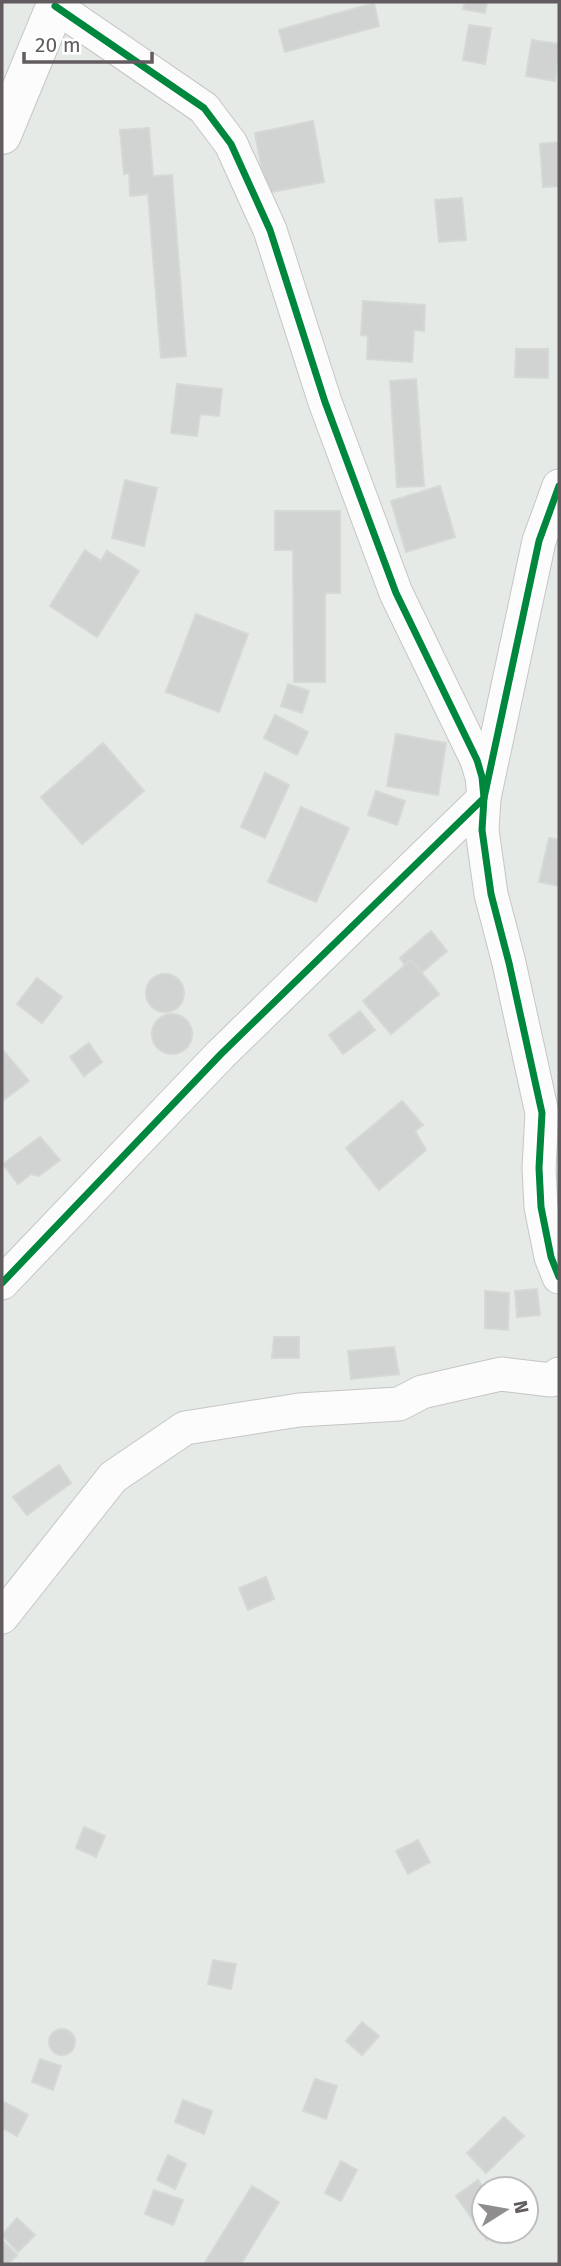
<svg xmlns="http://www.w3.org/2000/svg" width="561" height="2266" font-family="'Fira Sans',sans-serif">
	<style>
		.building { fill: #d0d3d1; stroke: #d4d9d6; stroke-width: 2 }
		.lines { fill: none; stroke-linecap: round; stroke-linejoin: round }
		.street-casing { stroke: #c5c6c5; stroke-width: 35 }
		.secondary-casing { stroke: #c6c7c6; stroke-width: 40 }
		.street { stroke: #fbfcfb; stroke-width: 33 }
		.secondary { stroke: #fbfcfb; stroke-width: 38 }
		.cycleway-casing { stroke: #fff; stroke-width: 11 }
		.cycleway { stroke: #00873e; stroke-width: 7 }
	</style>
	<rect width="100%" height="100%" fill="#e5eae7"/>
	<g class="building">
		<path d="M465,2H487L485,13L463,9Z"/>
		<path d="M374,3L379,26L285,52L279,30Z"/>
		<path d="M469,25L491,28L485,64L463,60Z"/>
		<path d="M532,40L559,44L555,81L526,76Z"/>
		<path d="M313,121L324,182L266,193L255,133Z"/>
		<path d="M149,128L153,176L172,175L186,356L161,358L148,194L130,196L129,173L124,174L120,130Z"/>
		<path d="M559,142V186L543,187L540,144Z"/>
		<path d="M462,198L466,240L439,242L435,200Z"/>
		<path d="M363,301L425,305L424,331L414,330L412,362L367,359L368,336L361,335Z"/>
		<path d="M516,349H548V378L515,377Z"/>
		<path d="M416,379L424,486L397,487L390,381Z"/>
		<path d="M177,384L222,389L219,416L200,414L197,436L171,433Z"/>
		<path d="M125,480L157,488L144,546L112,538Z"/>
		<path d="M440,486L455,537L406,552L391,501Z"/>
		<path d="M275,511H340V593H325V682H294L293,550H275Z"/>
		<path d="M85,550L101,561L107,551L139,571L97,637L50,606Z"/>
		<path d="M196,614L248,634L219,712L166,692Z"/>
		<path d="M288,684L309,691L302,713L281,706Z"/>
		<path d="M275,715L308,732L297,755L264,738Z"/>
		<path d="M396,734L446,743L438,795L387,786Z"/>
		<path d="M103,743L144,791L82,844L41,797Z"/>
		<path d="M265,773L289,785L265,838L241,827Z"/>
		<path d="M376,791L405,801L397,825L368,815Z"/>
		<path d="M301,807L349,828L316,902L268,882Z"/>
		<path d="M549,838L559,840V886L539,882Z"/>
		<path d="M431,931L447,951L421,973L411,960L405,965L400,958Z"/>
		<path d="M411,960L439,994L391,1034L363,1001Z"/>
		<circle cx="165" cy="993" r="19"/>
		<path d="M37,978L62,997L42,1023L17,1004Z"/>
		<path d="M360,1011L375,1030L343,1054L329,1035Z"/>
		<circle cx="172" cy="1034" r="20"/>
		<path d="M89,1043L102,1062L84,1076L70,1057Z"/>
		<path d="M2,1049L29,1081L2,1101Z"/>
		<path d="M402,1101L423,1125L415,1131L426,1150L379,1190L346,1148Z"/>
		<path d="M40,1137L60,1160L39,1176L31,1174L18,1184L3,1164Z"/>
		<path d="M537,1289L540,1315L517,1317L515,1291Z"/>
		<path d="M485,1291L509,1293L508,1330L485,1328Z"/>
		<path d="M274,1337H299V1358H272Z"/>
		<path d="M394,1347L399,1374L351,1379L348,1351Z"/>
		<path d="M59,1465L71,1483L27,1515L13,1497Z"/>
		<path d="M266,1577L274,1599L248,1610L239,1588Z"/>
		<path d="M84,1827L105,1836L96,1857L76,1848Z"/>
		<path d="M418,1840L430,1862L408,1874L396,1851Z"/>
		<path d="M213,1960L236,1964L231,1989L208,1984Z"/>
		<path d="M362,2022L379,2036L362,2055L346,2041Z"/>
		<circle cx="62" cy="2042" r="13"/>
		<path d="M40,2059L61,2066L53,2090L32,2082Z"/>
		<path d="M315,2079L337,2086L326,2119L303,2111Z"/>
		<path d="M183,2100L212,2111L204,2134L175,2122Z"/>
		<path d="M2,2101L28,2115L17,2136L2,2128Z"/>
		<path d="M504,2117L524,2136L486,2173L467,2153Z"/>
		<path d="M168,2155L186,2164L175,2189L157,2180Z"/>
		<path d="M341,2161L357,2170L341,2201L325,2193Z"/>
		<path d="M478,2180L484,2189V2231H500L487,2240L456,2196Z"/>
		<path d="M252,2186L279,2202L241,2264H204Z"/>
		<path d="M154,2190L183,2200L173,2225L145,2214Z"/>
		<path d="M17,2218L35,2235L18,2252L2,2235Z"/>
		<path d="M2,2240L17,2255L8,2264H2Z"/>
	</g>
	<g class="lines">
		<defs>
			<g id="street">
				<path d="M55,6L204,108L231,144L270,230L325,402L396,593L477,760L482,777L484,798L482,830L491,894L509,963L542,1113L539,1168L541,1207L551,1257L559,1277"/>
				<path d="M2,1283L221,1054L484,798L539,541L559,486"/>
				<path d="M2,1617L113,1477L185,1428L299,1410L399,1404L422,1392L501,1374L551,1380L559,1374"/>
			</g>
			<path id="secondary" d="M2,135L57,2"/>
		</defs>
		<use href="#street" class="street-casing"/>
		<use href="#secondary" class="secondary-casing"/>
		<use href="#street" class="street"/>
		<use href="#secondary" class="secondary"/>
		<defs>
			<g id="cycleway">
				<path d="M55,6L204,108L231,144L270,230L325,402L396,593L477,760L482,777L484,798L482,830L491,894L509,963L542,1113L539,1168L541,1207L551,1257L559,1277"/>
				<path d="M2,1283L221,1054L484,798L539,541L559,486"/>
			</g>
		</defs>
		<use href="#cycleway" class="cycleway-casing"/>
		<use href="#cycleway" class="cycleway"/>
	</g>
	<rect width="561" height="2266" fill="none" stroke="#625b60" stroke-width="7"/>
	<g transform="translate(505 2210) rotate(79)"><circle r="33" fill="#ffffff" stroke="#c0bdbf" stroke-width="2"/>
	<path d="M0-5L12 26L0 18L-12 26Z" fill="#908d8f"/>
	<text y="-10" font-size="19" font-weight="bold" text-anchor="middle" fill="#625b60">N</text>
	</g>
	<path d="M24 52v10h128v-10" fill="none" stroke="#625b60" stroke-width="3.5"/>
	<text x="35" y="52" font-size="21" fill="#625b60" stroke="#ffffff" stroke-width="5" paint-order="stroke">20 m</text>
</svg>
